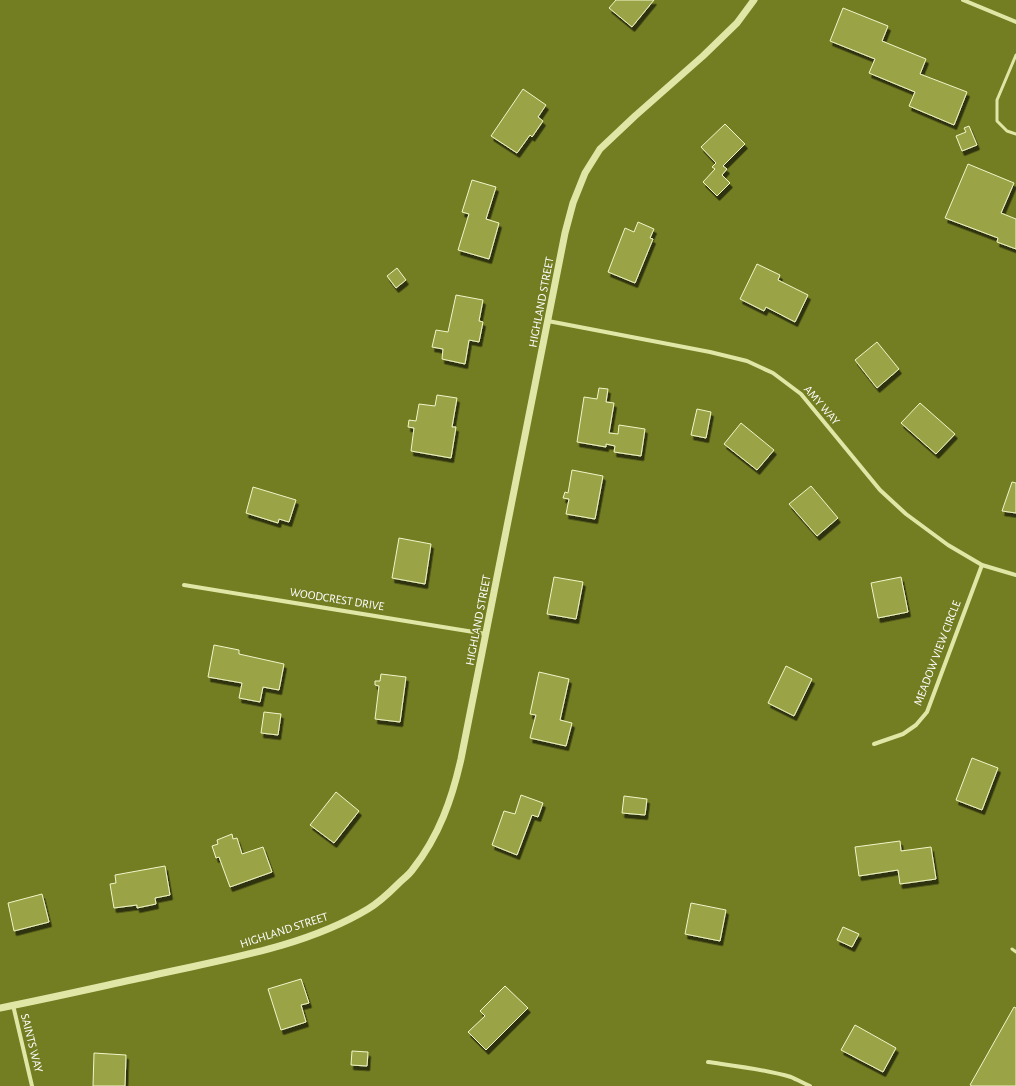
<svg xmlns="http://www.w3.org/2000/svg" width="1016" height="1086" font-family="'Alegreya Sans',sans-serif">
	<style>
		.building { fill: #9aa446; stroke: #f1f5c9; filter: url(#shadow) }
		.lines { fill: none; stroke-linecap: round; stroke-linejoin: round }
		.service { stroke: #e0e6a6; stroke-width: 3 }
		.minor { stroke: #e0e6a6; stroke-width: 4 }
		.tertiary { stroke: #e0e6a6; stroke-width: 7 }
		.labels { text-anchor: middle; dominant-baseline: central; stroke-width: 4; stroke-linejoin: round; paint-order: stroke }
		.street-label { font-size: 12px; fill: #fff; stroke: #737d22 }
	</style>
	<defs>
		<filter id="shadow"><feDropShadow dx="2.5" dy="4.5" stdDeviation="0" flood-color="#0009"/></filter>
	</defs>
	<rect width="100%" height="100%" fill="#737d22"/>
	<g class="building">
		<path d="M616,0H654L632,27L609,8Z"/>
		<path d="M843,8L888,26L882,41L926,59L920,74L967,92L954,125L909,106L915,92L869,73L875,59L830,41Z"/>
		<path d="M523,89L546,105L538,117L543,121L532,137L530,135L517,153L491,136Z"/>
		<path d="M725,124L745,144L723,166L727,169L722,175L730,183L717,196L703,182L715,169L712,167L716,163L701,147Z"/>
		<path d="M969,126L977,145L962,151L956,136L966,132L964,128Z"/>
		<path d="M968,164L1014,183L1001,213L1016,219V249L997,242L998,238L945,218Z"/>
		<path d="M472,180L496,187L486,219L499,223L489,259L458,250L469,214L462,212Z"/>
		<path d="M638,222L654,229L650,238L653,239L635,283L608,272L625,228L634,232Z"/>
		<path d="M757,264L780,275L778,280L808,295L795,322L766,307L764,311L740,299Z"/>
		<path d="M397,268L406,280L396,288L387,276Z"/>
		<path d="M456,295L483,300L479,321L483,322L479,342L469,340L465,364L442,359L443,349L432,347L436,330L448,332Z"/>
		<path d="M877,342L899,369L877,388L855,360Z"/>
		<path d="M599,388L608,389L606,402L614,403L609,433L618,434L619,425L645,429L641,456L614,452L615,446L606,444V447L577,442L584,397L597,399Z"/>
		<path d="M437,395L457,398L452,427H456L451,458L411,451L414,428L408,427L409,420L416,421L419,404L435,406Z"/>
		<path d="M920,403L955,434L936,454L901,423Z"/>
		<path d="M697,409L711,412L706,438L691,435Z"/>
		<path d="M741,423L774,450L757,470L724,444Z"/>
		<path d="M572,470L603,476L595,519L566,514L569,499L563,498L565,492L568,493Z"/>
		<path d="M1012,482L1016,483V513L1002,511Z"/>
		<path d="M811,486L838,518L817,536L789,504Z"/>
		<path d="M253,487L296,500L289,522L279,519L278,523L246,513Z"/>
		<path d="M399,538L431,544L425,584L392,578Z"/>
		<path d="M554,577L583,582L576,619L547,614Z"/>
		<path d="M901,577L908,612L878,618L871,583Z"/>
		<path d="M214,645L239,650V654L284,664L279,690L263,687L260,702L239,698L242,683L208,677Z"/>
		<path d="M786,666L812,679L794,716L768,703Z"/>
		<path d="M539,672L569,679L560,720L572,723L566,746L530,738L536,715L530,714Z"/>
		<path d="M381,674L406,677L400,722L375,719L379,686L375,685V681H380Z"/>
		<path d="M264,712L281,714L278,735L261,733Z"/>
		<path d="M972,758L998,768L982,810L956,800Z"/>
		<path d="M336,792L359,811L334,843L310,825Z"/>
		<path d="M521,795L543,803L538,817L532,815L517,855L492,845L504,811L515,814Z"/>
		<path d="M624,796L647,799L645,815L622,813Z"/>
		<path d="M232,834L233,839L237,838L242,854L263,847L272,872L230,887L219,857L216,858L212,846L218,844L217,840Z"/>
		<path d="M900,841L901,851L931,847L936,879L900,884L898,870L859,876L855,847Z"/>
		<path d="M165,866L170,895L155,898L156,904L137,908V905L114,908L110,884L116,883L115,875Z"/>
		<path d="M42,894L49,922L14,931L8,903Z"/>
		<path d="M691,903L726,910L720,941L685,934Z"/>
		<path d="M843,927L859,934L852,947L837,940Z"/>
		<path d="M301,979L309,1003L301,1005L306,1022L281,1030L268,989Z"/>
		<path d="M505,986L528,1008L486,1050L468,1032L485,1016L480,1011Z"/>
		<path d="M1014,1007L1016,1008V1086H972L970,1085Z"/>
		<path d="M855,1025L896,1048L883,1072L841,1050Z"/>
		<path d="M352,1051L368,1052L367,1066L351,1065Z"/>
		<path d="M94,1053L126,1055L125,1086H93Z"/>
	</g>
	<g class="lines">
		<g class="service">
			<path d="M1016,55L997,100V121L1007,131L1016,134"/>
			<path d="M1012,949L1016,952"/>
		</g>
		<g class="minor">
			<path d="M963,0L1016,22"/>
			<path d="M548,321L710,352L747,361L773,373L801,394L880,490L906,514L948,545L982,565L1016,575"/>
			<path d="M184,585L486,634"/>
			<path d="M874,744L903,734L916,725L927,712L982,565"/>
			<path d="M13,1005L32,1086"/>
			<path d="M708,1062C736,1066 764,1069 791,1077C797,1080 804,1083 810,1086"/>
		</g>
		<path class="tertiary" d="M0,1008C51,998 103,986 154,975C225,959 305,947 368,909C378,903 389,893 398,884C403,879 409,875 413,869C439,836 452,799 461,759L565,233L573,203L585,173L600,149L635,116L703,56L737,23L754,0"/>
	</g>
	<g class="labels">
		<g class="street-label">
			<text transform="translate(541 302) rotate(-79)">HIGHLAND STREET</text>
			<text transform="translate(822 405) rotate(49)">AMY WAY</text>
			<text transform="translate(337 599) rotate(9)">WOODCREST DRIVE</text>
			<text transform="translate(478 620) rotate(-79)">HIGHLAND STREET</text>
			<text transform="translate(937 653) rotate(-69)">MEADOW VIEW CIRCLE</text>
			<text transform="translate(284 930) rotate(-18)">HIGHLAND STREET</text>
			<text transform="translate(32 1043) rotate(76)">SAINTS WAY</text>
		</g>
	</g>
</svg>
